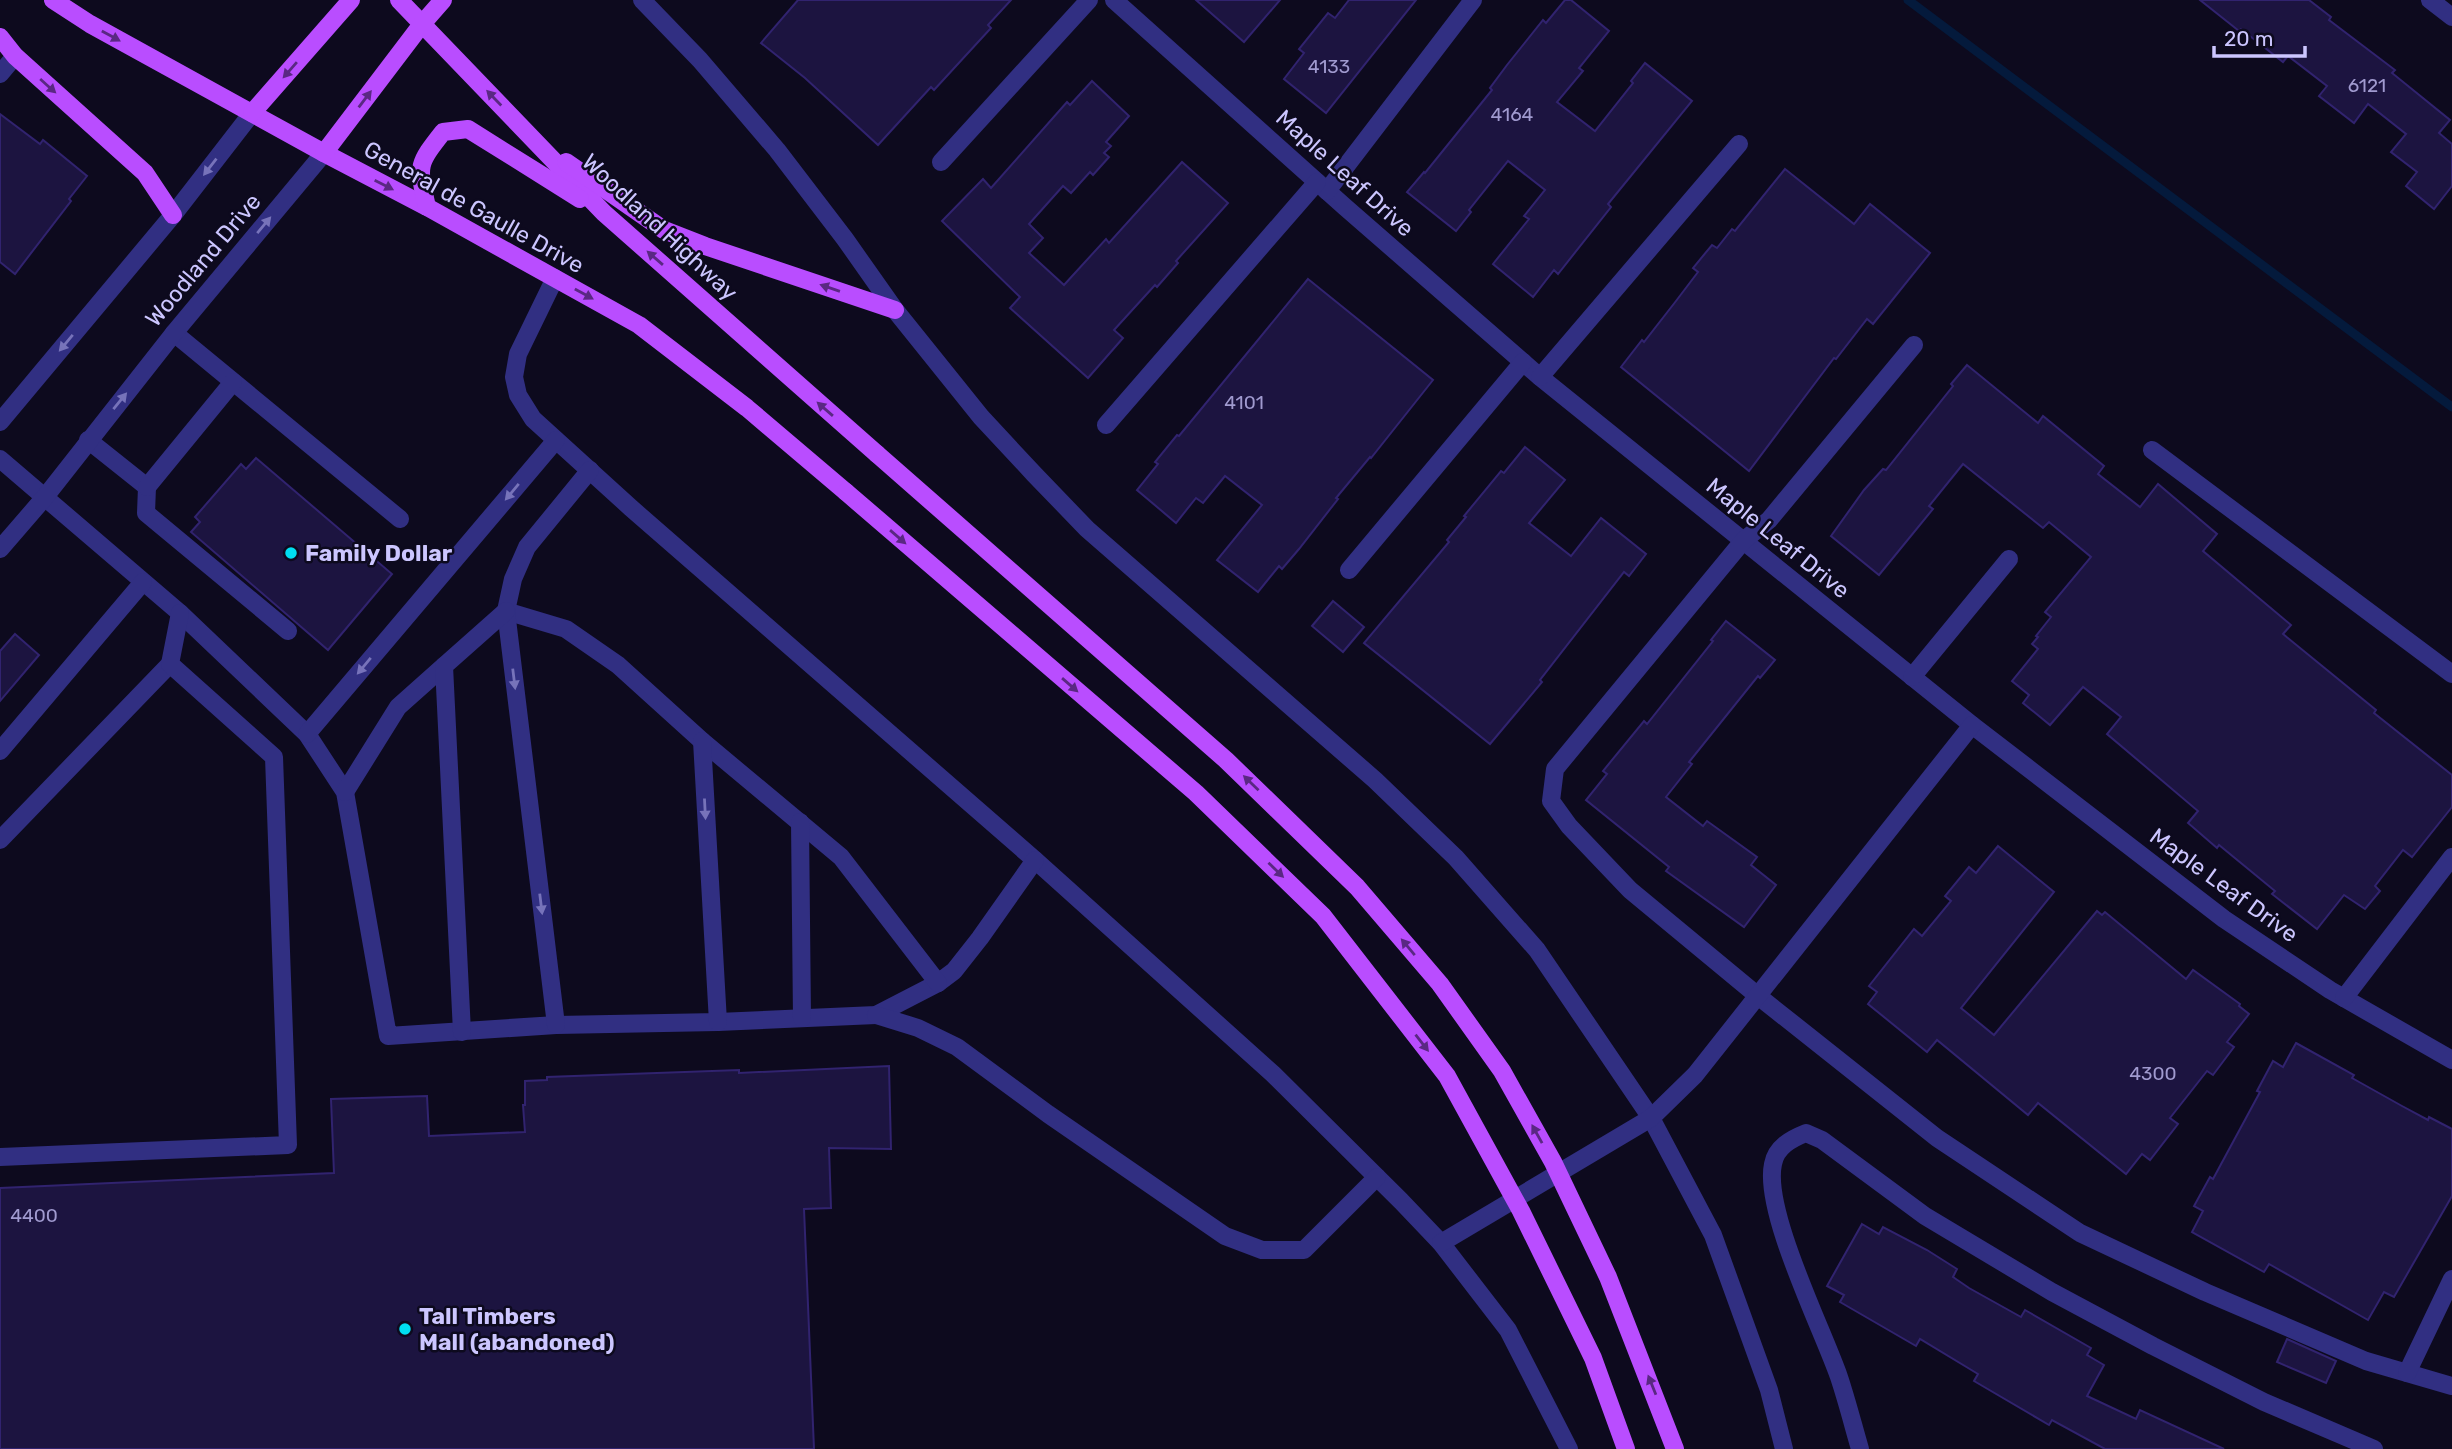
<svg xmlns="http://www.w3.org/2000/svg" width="2452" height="1449" font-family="Rubik,sans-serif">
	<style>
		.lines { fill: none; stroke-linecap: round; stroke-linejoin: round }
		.stream { stroke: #041a3c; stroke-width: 9 }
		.building { fill: #1c1440; stroke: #31236f; stroke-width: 2 }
		.minor { stroke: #312f82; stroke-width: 18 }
		.major { stroke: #b94dff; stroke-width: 18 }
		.major-bridge { stroke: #b94dff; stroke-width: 18 }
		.oneway { fill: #5a2883 }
		.oneway2 { fill: #7773ba }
		.poi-dot { fill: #00def1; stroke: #0d0a1e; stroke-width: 2.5 }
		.labels { text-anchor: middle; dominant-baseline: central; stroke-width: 5; stroke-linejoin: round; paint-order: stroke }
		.number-label { font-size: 19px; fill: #a09acf }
		.street-label { font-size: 23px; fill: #ccc6ff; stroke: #0d0a1e }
		.poi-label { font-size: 23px; font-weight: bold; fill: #ccc6ff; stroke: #0d0a1e; text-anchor: start }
	</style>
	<rect width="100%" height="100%" fill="#0d0a1e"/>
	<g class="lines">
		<path class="stream" d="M1908,0L2452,407"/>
	</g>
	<g class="building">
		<path d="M798,0H1011L988,25L991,28L934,90L931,87L878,145L805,78L761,43Z"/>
		<path d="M1196,0H1280L1244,42Z"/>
		<path d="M1349,0H1416L1326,113L1284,79L1304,53L1299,49L1328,13L1335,18Z"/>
		<path d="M1565,0H1571L1609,31L1579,68L1583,71L1557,102L1595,131L1633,83L1631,81L1645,63L1692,101L1608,204L1611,207L1558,274L1554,270L1533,297L1493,264L1529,219L1524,216L1545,190L1508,161L1469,210L1471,212L1456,231L1407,192L1424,172L1425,173L1492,90L1490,88L1507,65L1543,20L1546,23Z"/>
		<path d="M2200,0H2309L2331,17L2329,20L2395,70L2392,73L2450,120L2439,133L2452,144V186L2434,209L2406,186L2417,172L2391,152L2406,134L2368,104L2354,123L2319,96L2327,86L2288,56L2283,62L2241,29L2239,31Z"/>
		<path d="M1092,81L1129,116L1106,142L1111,146L1104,153L1109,157L1093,175L1090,172L1071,193L1063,186L1029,224L1043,238L1029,253L1064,285L1106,239L1109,243L1182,162L1228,203L1176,261L1178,263L1157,287L1155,285L1114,330L1123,338L1088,378L1010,308L1020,297L942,221L983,179L991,188L1067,102L1070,105Z"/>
		<path d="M0,114L40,144L43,140L87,176L69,199L71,201L15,274L0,262Z"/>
		<path d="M1785,169L1854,224L1870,204L1930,253L1873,324L1867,319L1836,359L1834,358L1749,471L1621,367L1642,340L1644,342L1676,301L1698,272L1693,268L1712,245L1717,248L1732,229L1735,231Z"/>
		<path d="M1308,279L1433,380L1371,458L1370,457L1336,498L1338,499L1299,549L1282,569L1279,566L1258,592L1217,560L1262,505L1225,476L1203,503L1196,498L1176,523L1137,490L1158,464L1155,462L1177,435L1179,436Z"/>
		<path d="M1967,365L2038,423L2043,416L2104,466L2098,474L2140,507L2158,484L2217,534L2203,551L2291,625L2283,634L2376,710L2374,713L2452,775V807L2412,857L2403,850L2375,886L2380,891L2365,909L2344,895L2317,929L2272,894L2275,891L2219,845L2217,848L2188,823L2198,811L2107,734L2121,717L2083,687L2050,725L2023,703L2029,695L2012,681L2038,649L2032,644L2038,637L2036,636L2051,617L2045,612L2091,557L2049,522L2043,528L1963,464L1929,506L1933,509L1879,575L1831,536L1864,490L1883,469L1886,470L1953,386L1951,384Z"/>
		<path d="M1525,447L1565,480L1529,523L1571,556L1601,518L1646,554L1629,576L1624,572L1540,680L1542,682L1490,744L1364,643L1449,542L1447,540L1466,517L1464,516L1501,471L1504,473Z"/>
		<path d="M256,458L392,574L328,650L191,532L200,522L195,517L241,464L246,469Z"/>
		<path d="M1333,601L1364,627L1343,652L1312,626Z"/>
		<path d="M1726,621L1775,660L1760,678L1758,676L1689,762L1692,764L1666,797L1703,826L1707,821L1757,857L1751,865L1776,885L1744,927L1666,871L1669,867L1586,800L1607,774L1603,771L1644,721L1647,724L1713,641L1711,640Z"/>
		<path d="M15,634L39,655L0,701V651Z"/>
		<path d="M1998,846L2054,892L1961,1008L1994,1035L2097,911L2102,915L2105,912L2186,979L2193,970L2240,1004L2239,1006L2249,1014L2227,1042L2234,1047L2213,1075L2207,1071L2170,1118L2178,1124L2150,1160L2142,1154L2126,1174L2038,1103L2028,1115L1937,1040L1927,1052L1868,1004L1877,992L1869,986L1914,929L1922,936L1951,901L1945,896L1969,867L1976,873Z"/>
		<path d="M2296,1043L2354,1075L2352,1078L2402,1106L2428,1120L2429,1117L2452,1129V1196L2394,1297L2384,1292L2368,1320L2269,1264L2264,1272L2192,1232L2203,1211L2194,1206L2210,1177L2213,1179L2260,1092L2257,1091L2273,1061L2283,1067Z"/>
		<path d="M889,1066L891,1149L829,1148L831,1208L804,1209L814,1449H0V1188L334,1173L331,1099L427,1096L429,1136L525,1132L523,1105H525V1081L547,1080V1077L739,1070V1073Z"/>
		<path d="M1862,1224L1879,1234L1883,1227L1927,1250L1957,1269L1953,1277L1969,1288L2021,1317L2025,1310L2091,1348L2087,1355L2104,1365L2087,1396L2136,1419L2140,1410L2224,1449H2105L2052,1420L2049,1425L1974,1381L1978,1374L1920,1339L1916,1346L1840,1302L1844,1295L1827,1286Z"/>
		<path d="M2287,1339L2336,1361L2326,1383L2277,1362Z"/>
	</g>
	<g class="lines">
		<g class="minor">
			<path d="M642,0L700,60L777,150L845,239L895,310L981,417L1034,474L1087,529L1375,780L1456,858L1537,950L1651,1118L1713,1235L1769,1390L1784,1449"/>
			<path d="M1114,0L1345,207L1540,377L1972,725L2224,919L2330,990L2452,1060"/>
			<path d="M2430,0L2452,17"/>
			<path d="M0,74L15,56"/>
			<path d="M941,162L1089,0"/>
			<path d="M1327,191L1473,0"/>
			<path d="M555,278L518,354L514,377L518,395L533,419L631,508L1035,860L1273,1074L1401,1201L1441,1243L1508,1330L1569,1449"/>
			<path d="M174,333L400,519"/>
			<path d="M1914,345L1769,520L1743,541L1555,769L1551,801L1569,826L1630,890L1758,996L1937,1138L2080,1233L2205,1292L2366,1361L2452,1386"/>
			<path d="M1540,377L1739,144"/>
			<path d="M0,422L173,215L252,113"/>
			<path d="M1106,425L1317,182"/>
			<path d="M88,440L147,487L146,513L288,631"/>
			<path d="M2152,450L2452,674"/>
			<path d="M0,459L180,613L307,734L345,792L388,1036L556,1025L718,1022L876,1015L938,983L954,971L980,938L1035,860"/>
			<path d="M147,487L233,382"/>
			<path d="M0,549L45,497L174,333L324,153"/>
			<path d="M1349,570L1523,362"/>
			<path d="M506,611L566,629L618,665L702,741L841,857L938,983"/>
			<path d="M1912,677L2009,559"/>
			<path d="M307,734L556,440"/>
			<path d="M702,741L718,1022"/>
			<path d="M0,751L143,582"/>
			<path d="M345,792L398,707L444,666"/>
			<path d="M800,822L802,1018"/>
			<path d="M0,840L170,664"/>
			<path d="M2344,998L2452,857"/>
			<path d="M876,1015L918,1028L957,1047L1048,1114L1225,1236L1262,1250H1304L1377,1177"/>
			<path d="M556,1025L506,611L513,579L527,547L590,470"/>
			<path d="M462,1032L444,666L506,611"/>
			<path d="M0,1157L288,1145L274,757L170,664L180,613"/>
			<path d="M1441,1243L1651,1118L1695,1075L1972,725"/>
			<path d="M2407,1373L2452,1279"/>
			<path d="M1860,1449C1853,1425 1847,1401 1839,1377C1822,1328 1763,1211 1773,1164C1776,1147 1791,1139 1806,1133L1822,1140L1925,1216L2052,1292L2153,1346L2264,1402L2374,1449"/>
		</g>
		<g class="major">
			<path d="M53,0L90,24L324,153L427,207L639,325L747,408L846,492"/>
			<path d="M399,0L604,213L877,454"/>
			<path d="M0,37L15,56L145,173L173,215"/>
			<path d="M252,113L351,0"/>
			<path d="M324,153L422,24L443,0"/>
			<path d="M566,162L664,230L705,246L895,310"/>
			<path d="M427,207C418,166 416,166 443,132L468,129L580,199"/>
		</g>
		<g class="major-bridge">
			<path d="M877,454L1226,760L1357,887L1440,984L1502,1071L1553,1162L1608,1277L1675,1449"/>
			<path d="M846,492L1196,793L1323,916L1447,1076L1521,1211L1593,1358L1626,1449"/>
		</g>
	</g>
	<defs><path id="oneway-solid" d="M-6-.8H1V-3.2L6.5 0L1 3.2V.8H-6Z" transform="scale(1.75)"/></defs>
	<g class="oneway">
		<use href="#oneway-solid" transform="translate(111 36) rotate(29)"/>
		<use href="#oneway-solid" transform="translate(290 70) rotate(131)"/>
		<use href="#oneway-solid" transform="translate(48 86) rotate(42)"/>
		<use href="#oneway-solid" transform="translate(494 98) rotate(-134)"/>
		<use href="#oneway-solid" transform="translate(365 99) rotate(-53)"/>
		<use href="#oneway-solid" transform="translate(384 185) rotate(27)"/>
		<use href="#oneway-solid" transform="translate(655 258) rotate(-139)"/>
		<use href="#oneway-solid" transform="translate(830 288) rotate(-161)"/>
		<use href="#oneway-solid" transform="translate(584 294) rotate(29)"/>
		<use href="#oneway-solid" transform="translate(825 409) rotate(-139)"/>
		<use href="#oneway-solid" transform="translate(898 537) rotate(41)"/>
		<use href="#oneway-solid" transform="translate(1070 685) rotate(41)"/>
		<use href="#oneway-solid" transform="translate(1251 783) rotate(-136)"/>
		<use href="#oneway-solid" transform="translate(1276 870) rotate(44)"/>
		<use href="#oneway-solid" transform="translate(1408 947) rotate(-130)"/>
		<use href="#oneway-solid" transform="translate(1422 1043) rotate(52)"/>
		<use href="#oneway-solid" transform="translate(1537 1134) rotate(-119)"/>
		<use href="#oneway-solid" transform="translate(1652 1385) rotate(-112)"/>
	</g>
	<g class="oneway2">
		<use href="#oneway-solid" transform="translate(210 167) rotate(128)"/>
		<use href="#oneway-solid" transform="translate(264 225) rotate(-50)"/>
		<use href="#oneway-solid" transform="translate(66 343) rotate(130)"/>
		<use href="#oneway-solid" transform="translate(120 401) rotate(-51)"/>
		<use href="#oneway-solid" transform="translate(512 492) rotate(130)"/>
		<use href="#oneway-solid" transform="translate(364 666) rotate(130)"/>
		<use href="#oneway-solid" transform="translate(514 679) rotate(83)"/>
		<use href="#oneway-solid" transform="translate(705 809) rotate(87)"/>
		<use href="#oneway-solid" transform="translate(541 904) rotate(83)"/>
	</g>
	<g class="poi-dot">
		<circle cx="291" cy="553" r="7"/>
		<circle cx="405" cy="1329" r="7"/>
	</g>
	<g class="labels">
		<g class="number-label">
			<text x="1329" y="66">4133</text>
			<text x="2367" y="85">6121</text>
			<text x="1512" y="114">4164</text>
			<text x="1244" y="402">4101</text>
			<text x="2153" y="1073">4300</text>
			<text x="34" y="1215">4400</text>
		</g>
		<g class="street-label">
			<text transform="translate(1345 173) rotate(42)">Maple Leaf Drive</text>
			<text transform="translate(474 207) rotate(29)">General de Gaulle Drive</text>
			<text transform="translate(660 227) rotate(43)">Woodland Highway</text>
			<text transform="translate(203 260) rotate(-50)">Woodland Drive</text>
			<text transform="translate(1778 538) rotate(39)">Maple Leaf Drive</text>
			<text transform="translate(2224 885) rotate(36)">Maple Leaf Drive</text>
		</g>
		<g class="poi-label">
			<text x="305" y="553">Family Dollar</text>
			<text x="419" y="1316">Tall Timbers<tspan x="419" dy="26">Mall (abandoned)</tspan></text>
		</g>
	</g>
	<path d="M2214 46v10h91v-10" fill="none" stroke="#ccc6ff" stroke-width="3.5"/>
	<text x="2224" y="46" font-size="21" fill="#ccc6ff" stroke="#0d0a1e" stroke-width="5" paint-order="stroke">20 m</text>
</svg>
